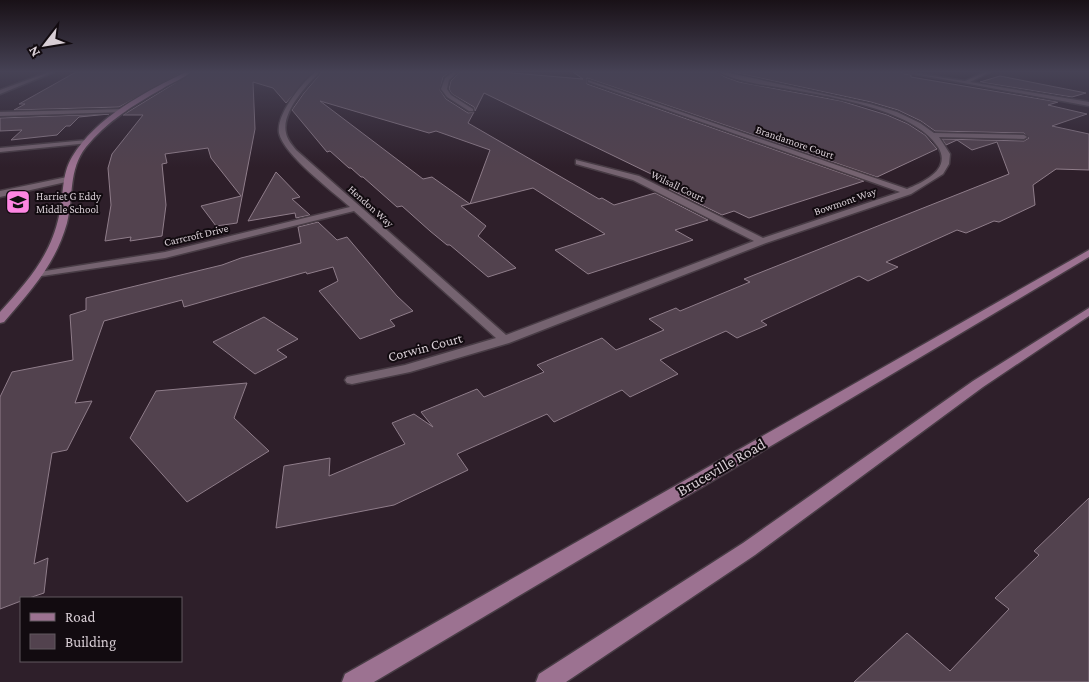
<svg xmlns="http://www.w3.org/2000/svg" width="1089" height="682" font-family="'Crimson Pro',serif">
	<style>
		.building { fill: #52424e; stroke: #8f7d8a; fill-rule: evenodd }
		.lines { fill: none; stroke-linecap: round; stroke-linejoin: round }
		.lane-casing { stroke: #483c45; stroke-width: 3 }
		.street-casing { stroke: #483c45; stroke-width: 3 }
		.secondary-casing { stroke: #483c45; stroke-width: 3 }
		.lane { fill: #756370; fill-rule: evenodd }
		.street { fill: #756370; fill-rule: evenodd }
		.secondary { fill: #9c7291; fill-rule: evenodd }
		.labels { text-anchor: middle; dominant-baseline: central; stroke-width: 4; stroke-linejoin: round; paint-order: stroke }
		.far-street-label { font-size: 11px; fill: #d8ced5; stroke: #120b10 }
		.far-poi-label { font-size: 11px; fill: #d8ced5; stroke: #120b10; text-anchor: start }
		.street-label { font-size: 14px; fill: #d8ced5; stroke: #120b10 }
		.near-street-label { font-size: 16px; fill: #d8ced5; stroke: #120b10 }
	</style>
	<rect width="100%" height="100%" fill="#2e1f2a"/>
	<g class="building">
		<path d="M76,72H183L119,107L14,110L25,104H19Z"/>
		<path d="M193,72H313L286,103L273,88L253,82L255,129L237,223L216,226L201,206L241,196L211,158L208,148L165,154L167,163L162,164L166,205L162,236L130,241L131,237L105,241L111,205L108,168L112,154L143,115H123Z"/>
		<path d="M322,72H450L443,77L440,90L446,99L468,113L474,112L468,123L599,199L602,198L614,205L655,193L708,220L675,230L693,240L588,274L555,250L605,234L533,188L461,206L486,226L478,236L516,268L488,277L450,245H447L430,231L402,206L397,207L363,177H361L351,168H349L330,151L327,152L292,110L304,93ZM320,101L429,133L436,131L490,150L470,204L432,177L423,179Z"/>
		<path d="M460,72H501L583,79L573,72H717L725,77L739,82L841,101L887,115L908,124L925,135L937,149L877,177L587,78V84L864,181L749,218L734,211L722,215L669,189L678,187L484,93L475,111L474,107L452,94L449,89L451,81Z"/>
		<path d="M732,72H902L904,74L911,75V77L1058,102L1048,105L1087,114L1052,126L1089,134V170L1056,169L1033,185L1035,205L999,222L994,221L966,233L957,230L886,262L898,267L868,281L859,276L761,321L767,325L737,338L726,331L660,360L678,374L630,397L622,390L554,422L547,414L457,454L468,470L394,505L276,528L284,466L330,458L329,476L405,444L392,423L414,414L433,427L421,412L477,389L484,397L544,372L537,365L602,338L616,350L664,330L649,319L676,308L680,311L750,282L744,279L1009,174L997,142L972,150L957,140L946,145L942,139L1024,141L1029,138L1024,133L935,131L921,121L898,110L871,102Z"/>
		<path d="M1000,76L1086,93L1072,97L980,82Z"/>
		<path d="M109,114L79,117L70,126H66L57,135L11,140L22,130L0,131V118Z"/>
		<path d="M276,172L300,197L292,199L310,215L296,218L295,213L248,221Z"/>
		<path d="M318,222L337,240L347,237L397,296L413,311L390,320L395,326L360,339L319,291L338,281L333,267L307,274L306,272L184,307L182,300L104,321L75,403L92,401L67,450L52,453L34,564L48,558L44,593L29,598H21V601L0,609V397L12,372L73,360L70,315L86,310V298L222,265L241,258L301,243L298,227Z"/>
		<path d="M264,317L298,339L277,350L287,357L255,374L213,342Z"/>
		<path d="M247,383L234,418L269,451L187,502L130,438L156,391Z"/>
		<path d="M1089,498V682H854L907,633L950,671L1009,609L995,598L1039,555L1034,551Z"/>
	</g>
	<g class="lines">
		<defs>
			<g id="lane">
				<path d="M87,140L89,141V143L0,152V148Z"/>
				<path d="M67,177L71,179L70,181L0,197V191Z"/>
			</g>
			<g id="street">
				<path d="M49,72H54L0,94V90Z"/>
				<path d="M315,72H320C307,85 281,112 286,133C287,139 292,145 296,150L506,335L754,241L633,180L576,164V160L639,176L763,238L900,192L588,82V80L907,189C924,182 952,169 938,147C914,108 821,95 777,87C759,84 735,81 719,72H725L870,104L897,112L920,123L934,133L1024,135L1027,137L1024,139L939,137L950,154L949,164L943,174L911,194L766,243L509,343L410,372L352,384L347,383L345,380L347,377L405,365L496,338L354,211L165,258L35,277L34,275L39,272L165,252L350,207C332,191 283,154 279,133C276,114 302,83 315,72Z"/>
				<path d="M453,72H458L449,80L447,89L451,95L473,109V111H469L447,97L441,89L445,78Z"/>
				<path d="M904,72L965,81L985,72H990L970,82L1089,102V106Z"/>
				<path d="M127,109L125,112L0,116V112Z"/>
			</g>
			<g id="secondary">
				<path d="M186,72H191C183,79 171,83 162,89C135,104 106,122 86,147C68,170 74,196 67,223C55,265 32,289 4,322L0,323V312C27,282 50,257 59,216C64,197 61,175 72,157C96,117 145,92 186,72Z"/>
				<path d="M1089,250V257L374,682H342L345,674Z"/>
				<path d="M1089,308V316L983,387L755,555L566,682H536L539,674L743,543L973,381Z"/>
			</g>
		</defs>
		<use href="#lane" class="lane-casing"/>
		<use href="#street" class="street-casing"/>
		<use href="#secondary" class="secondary-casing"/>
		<use href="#lane" class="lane"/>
		<use href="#street" class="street"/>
		<use href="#secondary" class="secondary"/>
	</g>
	<linearGradient id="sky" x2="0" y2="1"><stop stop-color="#191117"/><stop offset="0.43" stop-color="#464255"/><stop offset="1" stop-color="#464255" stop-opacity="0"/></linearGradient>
	<rect width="1089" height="167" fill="url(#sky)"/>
	<defs>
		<symbol id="school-square" viewBox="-11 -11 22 22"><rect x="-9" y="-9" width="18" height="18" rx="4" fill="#fd86e2" stroke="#120b10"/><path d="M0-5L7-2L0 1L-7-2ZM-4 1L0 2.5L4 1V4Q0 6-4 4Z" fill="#111"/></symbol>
	</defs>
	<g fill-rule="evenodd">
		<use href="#school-square" x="4" y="188" width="28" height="28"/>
	</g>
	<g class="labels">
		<g class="far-street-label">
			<text transform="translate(795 142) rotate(19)">Brandamore Court</text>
			<text transform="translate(678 186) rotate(26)">Wilsall Court</text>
			<text transform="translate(845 201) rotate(-19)">Bowmont Way</text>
			<text transform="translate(371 206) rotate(42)">Hendon Way</text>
			<text transform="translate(196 235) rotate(-13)">Carrcroft Drive</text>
		</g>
		<g class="far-poi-label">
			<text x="36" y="196">Harriet G Eddy<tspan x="36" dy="13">Middle School</tspan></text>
		</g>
		<g class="street-label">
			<text transform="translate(425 347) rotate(-15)">Corwin Court</text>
		</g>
		<g class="near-street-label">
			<text transform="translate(721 467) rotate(-30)">Bruceville Road</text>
		</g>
	</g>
	<rect x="20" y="597" width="162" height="65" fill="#120b10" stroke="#61595f"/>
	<rect x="30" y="613" width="25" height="8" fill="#9c7291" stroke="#61595f"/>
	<text x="65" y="622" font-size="15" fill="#d8ced5">Road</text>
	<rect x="30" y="634" width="25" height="15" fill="#52424e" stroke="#61595f"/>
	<text x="65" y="647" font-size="15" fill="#d8ced5">Building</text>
	<g transform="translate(45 45) rotate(239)" stroke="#120b10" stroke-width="4" paint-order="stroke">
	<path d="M0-4L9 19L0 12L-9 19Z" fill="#d8ced5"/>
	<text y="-8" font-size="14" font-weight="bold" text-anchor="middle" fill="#d8ced5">N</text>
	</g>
</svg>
